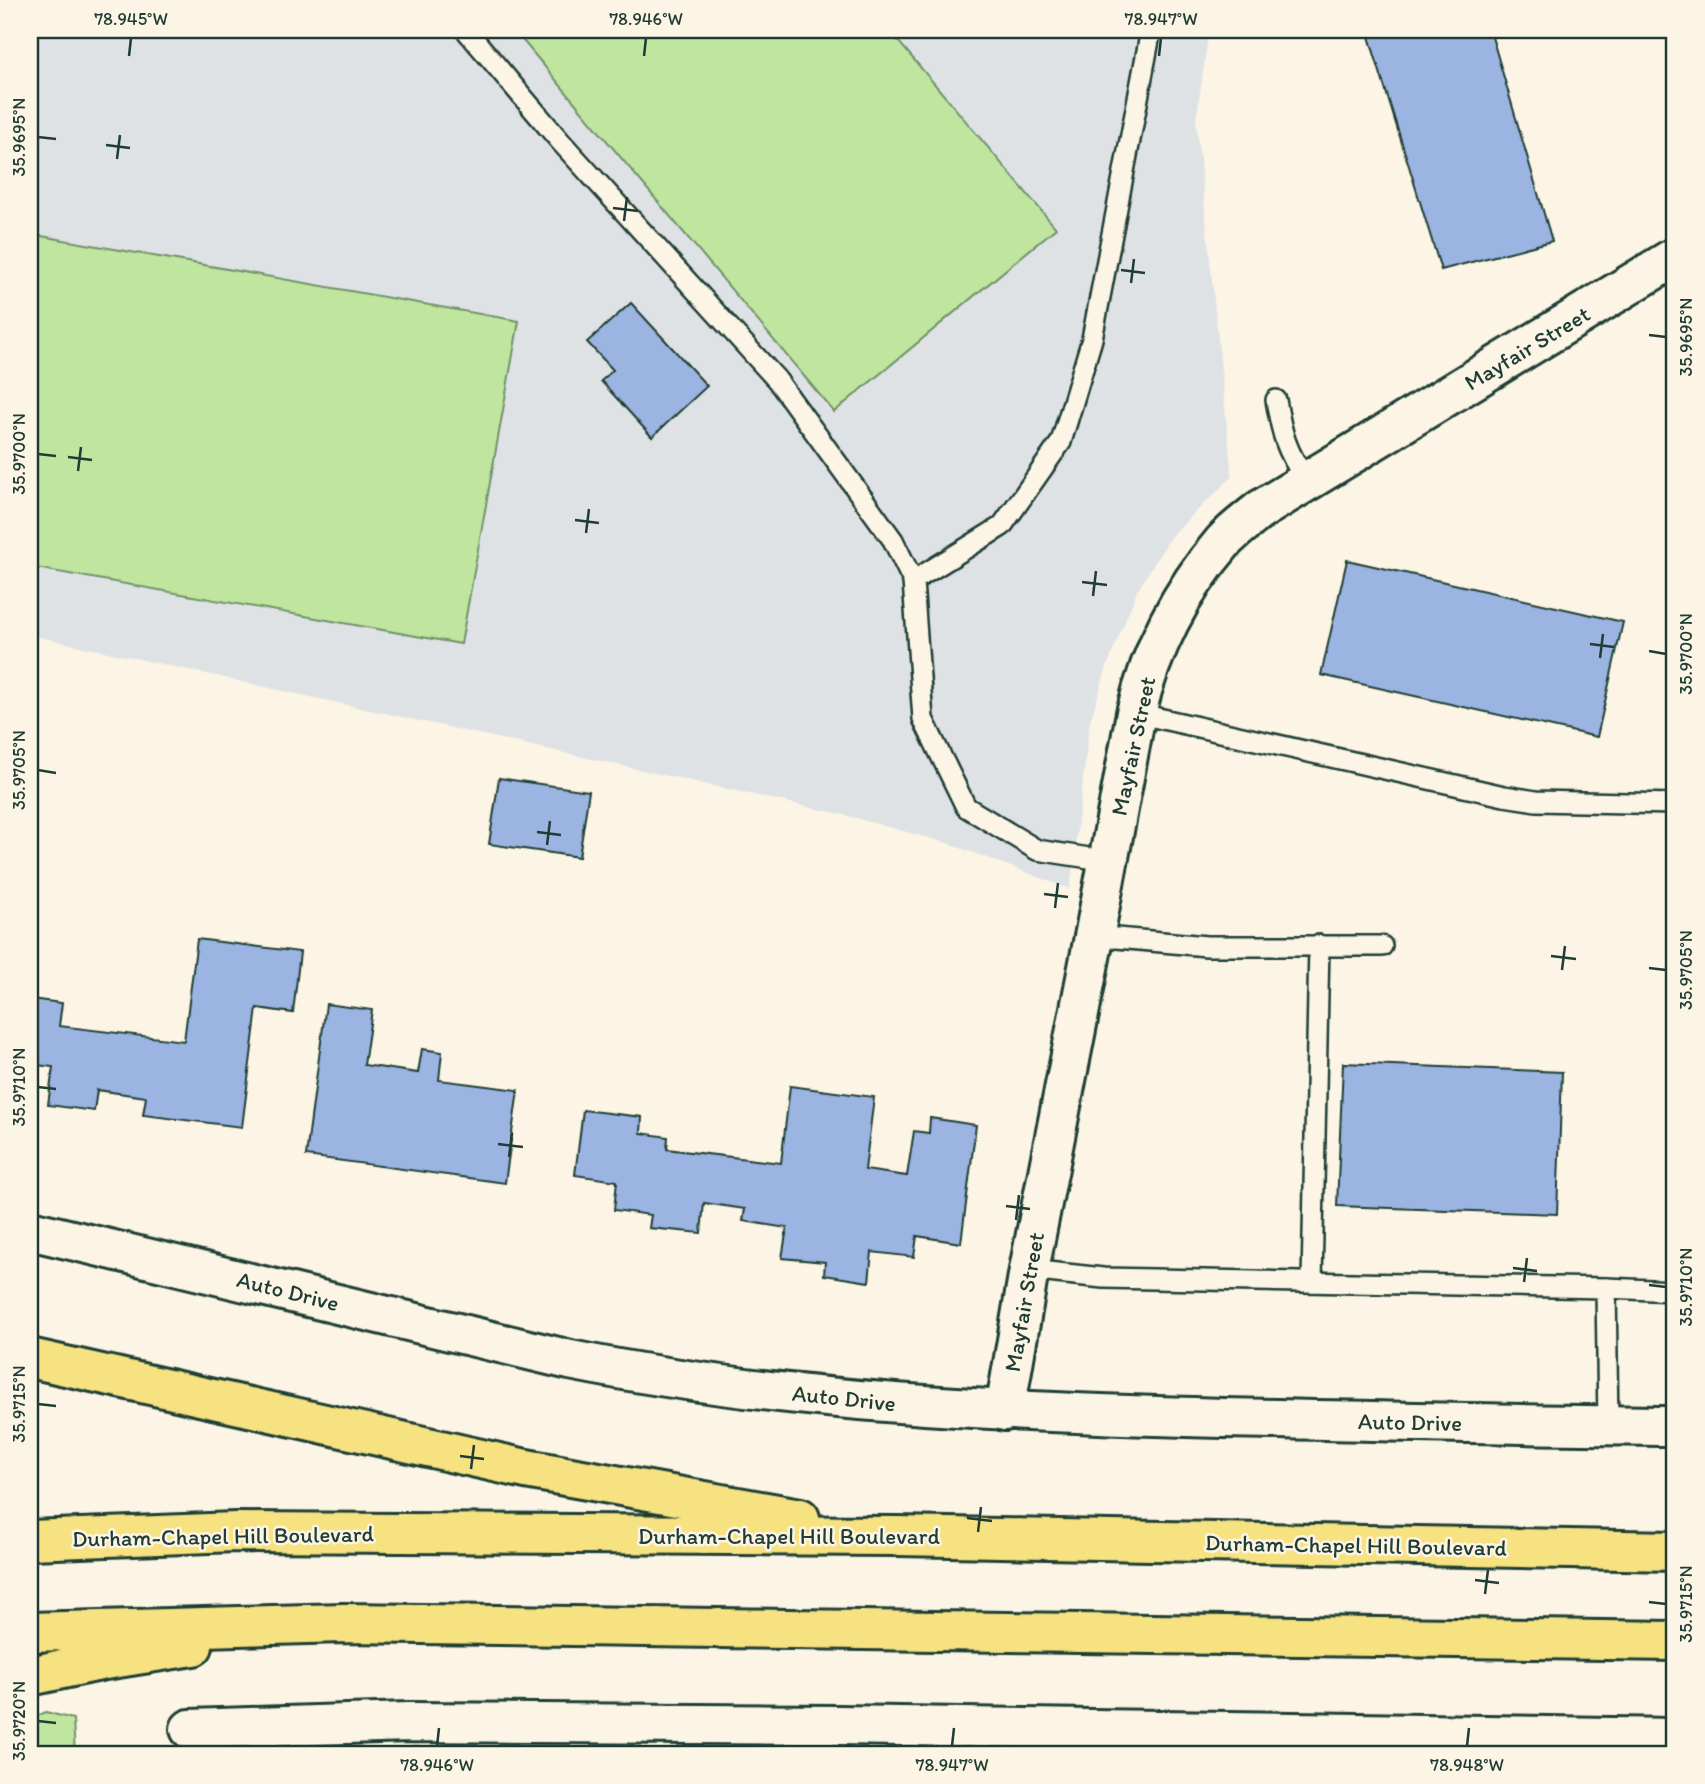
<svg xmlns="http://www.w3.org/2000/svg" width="1705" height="1784" font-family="Itim,sans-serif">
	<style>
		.built { fill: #dfe2e4 }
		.green { fill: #c0e59f; stroke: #70916a; stroke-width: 2 }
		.building { fill: #9bb4e1; stroke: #1f3d34; stroke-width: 2 }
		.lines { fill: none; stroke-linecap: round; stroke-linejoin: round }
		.service-casing { stroke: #1f3d34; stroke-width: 24 }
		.minor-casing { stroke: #1f3d34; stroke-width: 44 }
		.primary-casing { stroke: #1f3d34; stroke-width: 44 }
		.service { stroke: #fcf5e5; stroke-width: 19 }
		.minor { stroke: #fcf5e5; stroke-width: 38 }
		.primary { stroke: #f6e281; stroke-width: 38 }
		.ticks { fill: none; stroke: #1f3d34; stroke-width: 2.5 }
		.labels { text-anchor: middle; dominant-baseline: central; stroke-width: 5; stroke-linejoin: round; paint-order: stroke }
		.street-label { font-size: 23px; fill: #1f3d34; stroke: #fcf5e5 }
		.neatline { fill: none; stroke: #1f3d34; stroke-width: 2.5 }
		.ticks-label { font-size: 18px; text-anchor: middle; fill: #1f3d34 }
	</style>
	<rect width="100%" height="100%" fill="#fcf5e5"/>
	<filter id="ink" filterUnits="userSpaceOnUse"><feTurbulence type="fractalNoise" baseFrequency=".0143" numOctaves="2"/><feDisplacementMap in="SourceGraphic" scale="14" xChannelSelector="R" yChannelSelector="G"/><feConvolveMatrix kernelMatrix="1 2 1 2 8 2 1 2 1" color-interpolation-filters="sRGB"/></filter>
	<g filter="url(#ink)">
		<path class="built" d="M30,30H1209L1196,121L1232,477L1172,535L1137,591L1108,664L1090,721L1070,889L947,843L840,814L30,635Z"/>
		<g class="green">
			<path d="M514,30H889L1056,228L834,412Z"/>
			<path d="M30,234L519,321L461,644L30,567Z"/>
			<path d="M46,1712L73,1719L75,1754H30V1719Z"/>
		</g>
		<g class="building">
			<path d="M1367,30H1490L1552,241L1441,270Z"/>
			<path d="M631,303L707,386L652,437L601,381L613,370L587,342Z"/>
			<path d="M1347,560L1623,622L1597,737L1321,675Z"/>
			<path d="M1675,660V709L1669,708Z"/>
			<path d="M499,778L589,791L579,857L489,844Z"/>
			<path d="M197,939L300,952L293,1013L257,1008L242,1127L143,1115L146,1097L97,1090L94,1111L48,1105L53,1067L30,1064V999L62,1003L59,1026L184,1041Z"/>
			<path d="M326,1004L372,1010L364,1065L418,1073L422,1049L442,1052L439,1080L518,1090L505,1183L306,1156Z"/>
			<path d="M1343,1063L1562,1072L1557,1214L1337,1206Z"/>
			<path d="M790,1086L874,1097L865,1170L907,1176L914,1131L929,1133L930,1118L976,1125L961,1243L917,1236L914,1257L872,1252L869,1282L824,1275L825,1262L782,1258L787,1228L743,1221L745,1209L704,1203L701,1233L649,1228L651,1215L614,1210L617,1181L575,1175L583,1110L642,1117L641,1133L668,1137L667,1149L781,1163Z"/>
		</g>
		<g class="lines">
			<defs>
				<g id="service">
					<path d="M466,30L560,141L777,380L893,540L913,581L923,719L966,807L1037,850L1109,861"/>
					<path d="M1276,400C1282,435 1286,450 1306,480"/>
					<path d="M913,581L1002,526L1061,442L1092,339L1151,30"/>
					<path d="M1136,713L1504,796L1536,801L1675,804"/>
					<path d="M1094,936L1207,946H1382"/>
					<path d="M1029,1270L1103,1278L1606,1288L1608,1426"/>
					<path d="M1312,1282L1319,945"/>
					<path d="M1606,1288L1675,1291"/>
				</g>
				<g id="minor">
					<path d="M30,1230L570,1360C785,1403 1005,1412 1224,1418C1374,1421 1525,1425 1675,1426"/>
					<path d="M1005,1411L1029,1270L1095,932L1136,713C1151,650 1181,591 1223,542C1234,530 1248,520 1260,510L1675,257"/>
					<path d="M190,1729L409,1722L838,1725L1675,1738"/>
				</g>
				<g id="primary">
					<path d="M30,1358L526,1469L800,1518"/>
					<path d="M30,1540L235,1532L898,1536L1675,1551"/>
					<path d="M30,1632L343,1623L1675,1641"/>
					<path d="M30,1676L105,1660L193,1646"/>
				</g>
			</defs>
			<use href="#service" class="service-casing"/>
			<use href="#minor" class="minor-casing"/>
			<use href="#primary" class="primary-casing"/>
			<use href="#service" class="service"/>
			<use href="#minor" class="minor"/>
			<use href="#primary" class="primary"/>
		</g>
	</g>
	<path class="ticks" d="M129,56L131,38M644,56L646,38M1159,56L1161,38M38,137L56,139M106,145L130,148M117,159L120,135M613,208L638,211M624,221L627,197M1121,270L1145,273M1131,283L1134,259M1649,335L1666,337M38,454L56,456M68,457L92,460M78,471L81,447M575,520L599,523M586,533L589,509M1082,582L1107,585M1093,596L1096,571M1590,644L1614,647M1649,651L1666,654M1600,658L1603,634M38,770L56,773M537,832L561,835M547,845L550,821M1044,894L1068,897M1055,908L1058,883M1551,956L1576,959M1649,968L1666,970M1562,970L1565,946M38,1087L56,1089M498,1144L523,1147M509,1157L512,1133M1006,1206L1030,1209M1016,1220L1019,1195M1513,1268L1537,1271M1524,1282L1527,1258M1649,1285L1666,1287M38,1404L56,1406M460,1456L484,1459M471,1469L474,1445M967,1518L992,1521M978,1532L981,1507M1475,1580L1499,1583M1485,1594L1488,1570M1649,1602L1666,1604M38,1721L56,1723M437,1746L439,1728M952,1746L954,1728M1467,1746L1469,1728"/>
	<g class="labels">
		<g class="street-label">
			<text transform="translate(1527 348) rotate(-31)">Mayfair Street</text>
			<text transform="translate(1133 746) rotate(-78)">Mayfair Street</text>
			<text transform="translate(288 1291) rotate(14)">Auto Drive</text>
			<text transform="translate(1024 1302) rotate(-80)">Mayfair Street</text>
			<text transform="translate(844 1398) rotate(6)">Auto Drive</text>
			<text transform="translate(1410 1422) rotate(1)">Auto Drive</text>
			<text transform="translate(223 1536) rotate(-1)">Durham-Chapel Hill Boulevard</text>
			<text x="789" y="1536">Durham-Chapel Hill Boulevard</text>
			<text transform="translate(1356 1545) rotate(1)">Durham-Chapel Hill Boulevard</text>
		</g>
	</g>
	<rect width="1705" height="1784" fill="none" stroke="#fcf5e5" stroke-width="77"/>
	<rect x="38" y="38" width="1628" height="1708" class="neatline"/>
	<g class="ticks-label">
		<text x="131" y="25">78.945°W</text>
		<text x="646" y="25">78.946°W</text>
		<text x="1161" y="25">78.947°W</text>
		<text transform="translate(19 137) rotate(-90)" y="6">35.9695°N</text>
		<text transform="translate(1686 337) rotate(-90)" y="6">35.9695°N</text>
		<text transform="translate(19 454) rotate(-90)" y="6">35.9700°N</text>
		<text transform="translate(1686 654) rotate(-90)" y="6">35.9700°N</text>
		<text transform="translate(19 770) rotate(-90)" y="6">35.9705°N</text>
		<text transform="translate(1686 970) rotate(-90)" y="6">35.9705°N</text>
		<text transform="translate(19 1087) rotate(-90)" y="6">35.9710°N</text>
		<text transform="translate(1686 1287) rotate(-90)" y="6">35.9710°N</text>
		<text transform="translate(19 1404) rotate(-90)" y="6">35.9715°N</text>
		<text transform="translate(1686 1604) rotate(-90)" y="6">35.9715°N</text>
		<text transform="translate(19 1721) rotate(-90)" y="6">35.9720°N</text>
		<text x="437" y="1771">78.946°W</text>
		<text x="952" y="1771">78.947°W</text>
		<text x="1467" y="1771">78.948°W</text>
	</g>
</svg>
